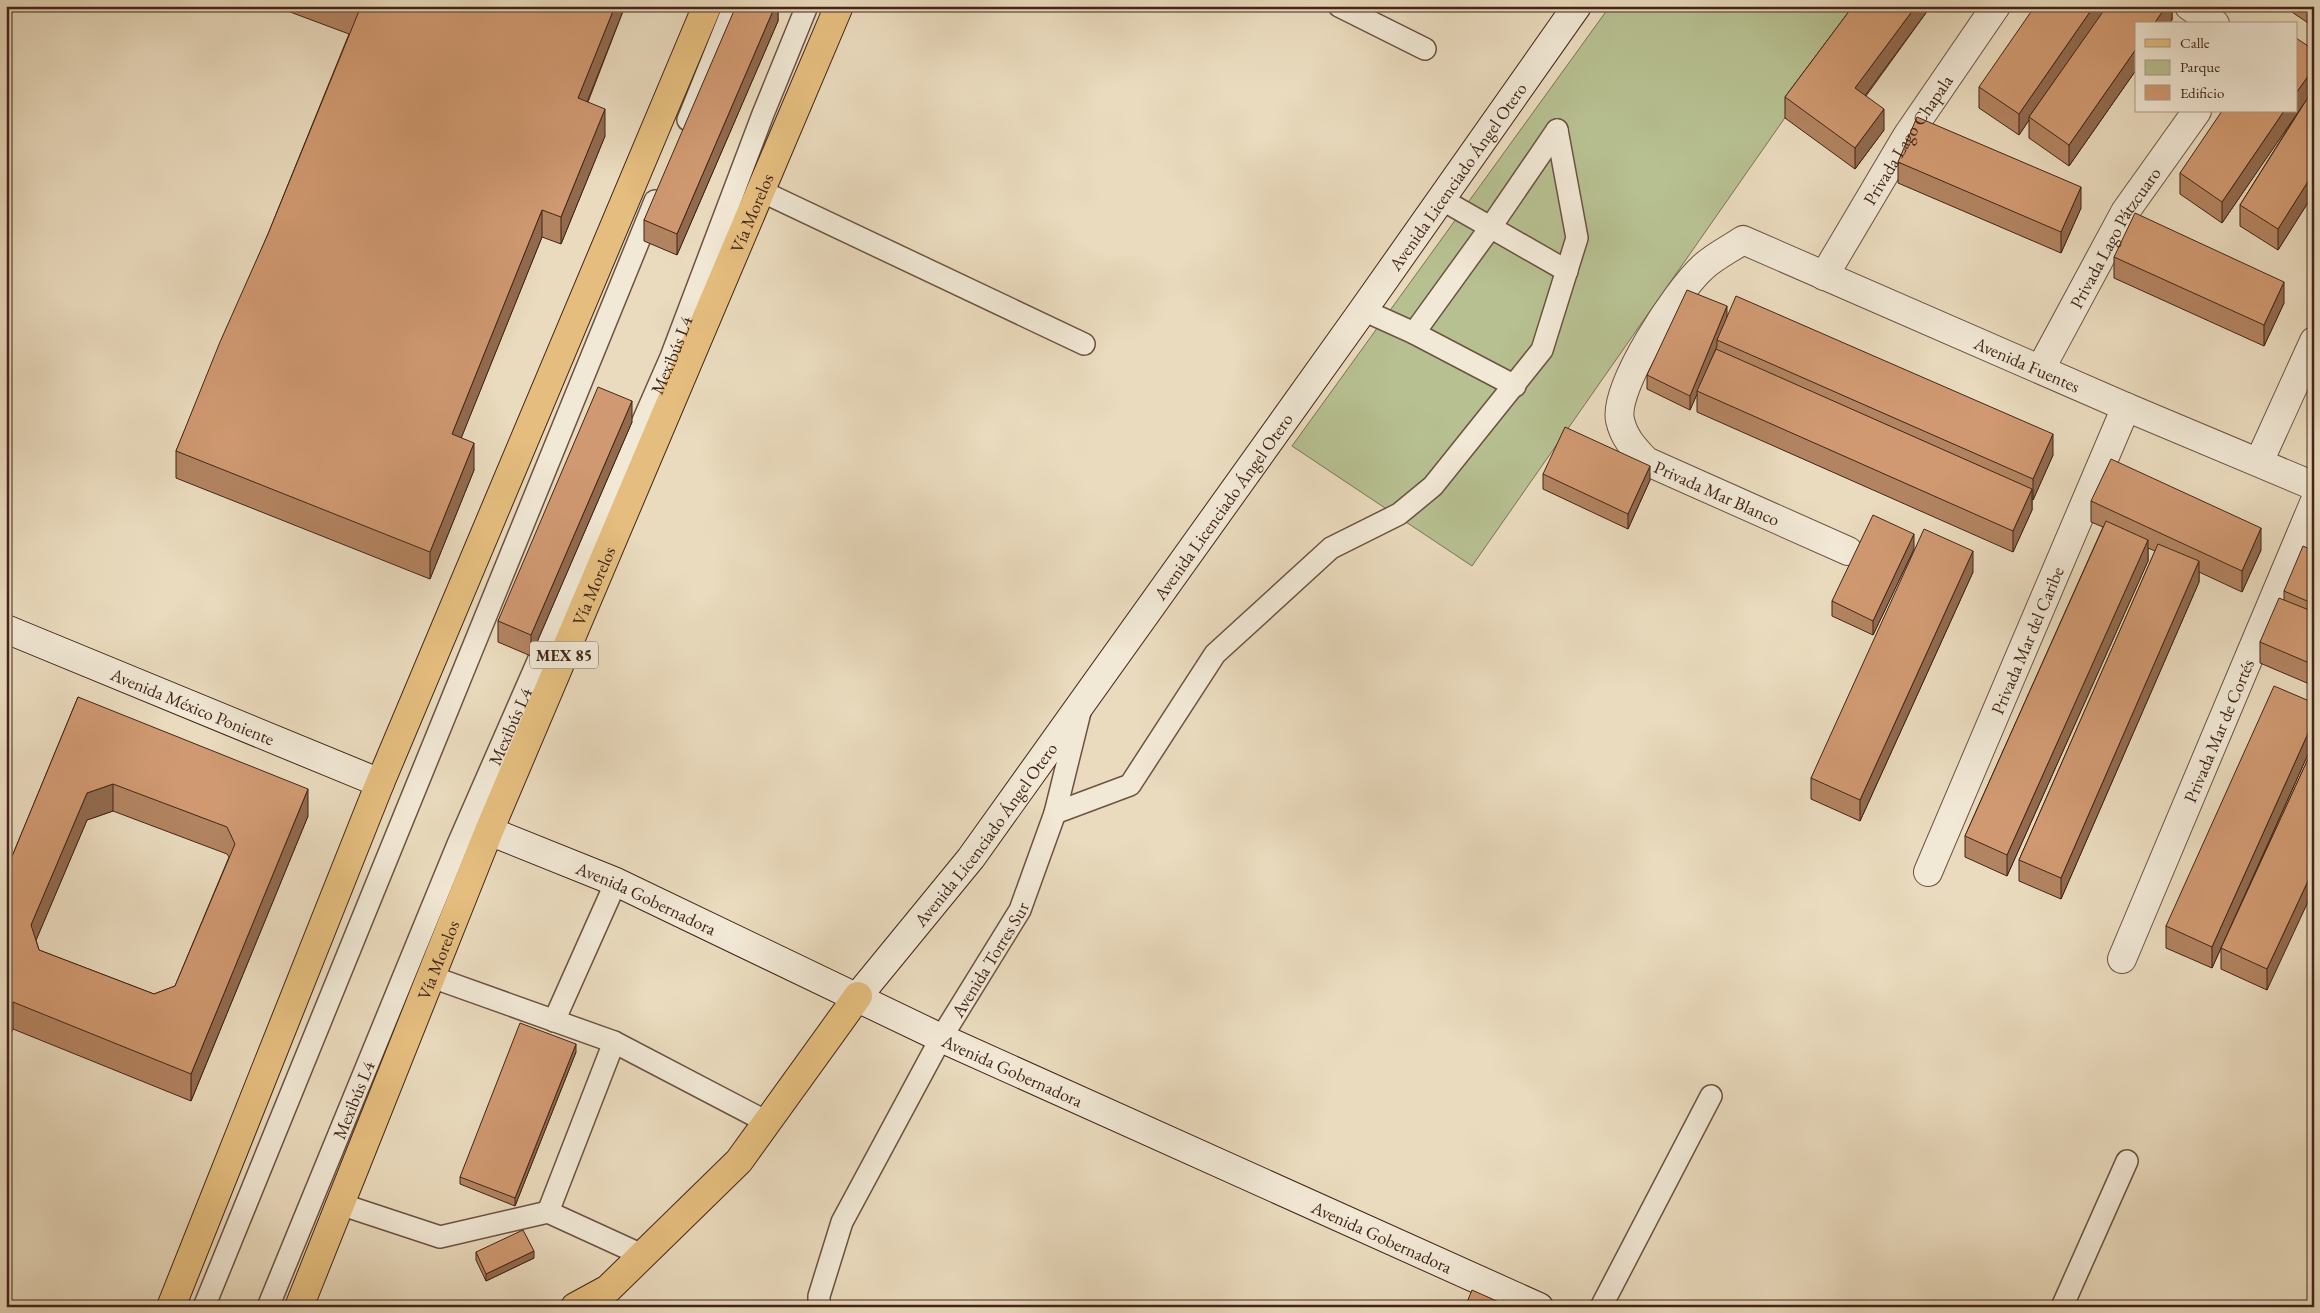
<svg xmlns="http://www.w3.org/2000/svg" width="2320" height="1313" font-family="'EB Garamond',serif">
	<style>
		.green { fill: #b7c091; stroke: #7c7254 }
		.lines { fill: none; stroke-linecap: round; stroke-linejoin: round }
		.service-casing { stroke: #6c5242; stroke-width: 24 }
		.minor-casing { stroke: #6c5242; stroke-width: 30 }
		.secondary-casing { stroke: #422518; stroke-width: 30 }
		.primary-casing { stroke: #422518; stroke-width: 30 }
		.service { stroke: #f1e8d5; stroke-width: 21 }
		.minor { stroke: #f1e8d5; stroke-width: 28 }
		.secondary { stroke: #f1e8d5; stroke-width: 28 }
		.primary { stroke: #e5be7f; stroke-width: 28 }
		.wall { fill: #b38461; stroke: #422518; fill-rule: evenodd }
		.shaded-wall { fill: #926b4f; stroke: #422518 }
		.building { fill: #d09971; stroke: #422518; fill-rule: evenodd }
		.labels { text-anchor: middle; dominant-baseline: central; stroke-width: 4.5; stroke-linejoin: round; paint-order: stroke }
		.shield { fill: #f1e8d5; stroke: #766051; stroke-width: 1 }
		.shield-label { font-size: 16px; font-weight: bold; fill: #422518 }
		.street-label { font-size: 18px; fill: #422518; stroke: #f1e8d5 }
	</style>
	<rect width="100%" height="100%" fill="#eadbbe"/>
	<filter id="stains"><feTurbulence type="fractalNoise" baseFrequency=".004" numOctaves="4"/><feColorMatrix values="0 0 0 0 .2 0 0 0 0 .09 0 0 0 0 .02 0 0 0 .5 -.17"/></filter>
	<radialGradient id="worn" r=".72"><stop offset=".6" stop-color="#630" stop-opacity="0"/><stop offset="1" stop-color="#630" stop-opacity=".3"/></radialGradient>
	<path class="green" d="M1610,6H1863L1472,566L1292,446Z"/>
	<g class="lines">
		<defs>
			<g id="service">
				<path d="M1339,6L1425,49"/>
				<path d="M688,120L734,6"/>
				<path d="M761,191L1084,344"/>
				<path d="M1441,199L1567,271"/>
				<path d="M1363,310L1414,333L1515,386"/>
				<path d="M1414,333L1490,228L1557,130"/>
				<path d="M1055,813L1130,785L1215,654L1331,548L1399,514L1433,486L1542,350L1577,238L1557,130"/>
				<path d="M432,977L614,1042L767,1122"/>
				<path d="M554,1021L616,882"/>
				<path d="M340,1204L440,1237L548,1212L642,1255"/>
				<path d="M548,1212L614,1042"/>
				<path d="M204,1307L655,201"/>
				<path id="s1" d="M268,1307L458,844L671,357L763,114L807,6"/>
				<path id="s2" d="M819,1307V1296L842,1222L941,1038L1020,910L1055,813L1080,712"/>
				<path d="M1601,1307L1711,1096"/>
				<path d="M2062,1307L2127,1161"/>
			</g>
			<g id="minor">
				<path d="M2189,6L2215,24"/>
				<path id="s3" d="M1824,276L1907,136L1996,6"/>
				<path id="s4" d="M2041,368L2125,212L2197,111"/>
				<path d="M2259,462L2314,341"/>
				<path id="s5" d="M1848,551L1646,461C1634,448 1624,438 1620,420C1613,387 1677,291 1702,268C1713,257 1730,249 1743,240L2126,407L2314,486"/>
				<path id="s6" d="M1928,872L2126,407"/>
				<path id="s7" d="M2122,959L2314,503"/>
			</g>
			<g id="secondary">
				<path id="s8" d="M6,629L380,783"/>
				<path id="s9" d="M489,831L616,882L941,1038L1539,1307"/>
				<path id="s10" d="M858,996L971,858L1363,310L1577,6"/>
			</g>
			<g id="primary">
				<path d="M171,1307L380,783L707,6"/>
				<path id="s11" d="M299,1307L489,831L839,6"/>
				<path d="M575,1307L608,1289L739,1161L858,996"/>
			</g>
		</defs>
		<use href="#service" class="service-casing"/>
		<use href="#minor" class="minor-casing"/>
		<use href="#secondary" class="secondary-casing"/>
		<use href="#primary" class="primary-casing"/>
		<use href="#service" class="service"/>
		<use href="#minor" class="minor"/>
		<use href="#secondary" class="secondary"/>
		<use href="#primary" class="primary"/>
	</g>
	<g class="wall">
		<path d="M274,6H625L588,102L605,136L561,244L542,237L461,438L474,470L430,579L176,478V451L268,234L349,34Z"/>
		<path d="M778,6V21L677,255L644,241V220Z"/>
		<path d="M1853,6H1931L1866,96L1884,130L1855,169L1785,118V97Z"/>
		<path d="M2172,6V20L2136,24V70L2069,166L2029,138V120L2019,135L1979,108V87Z"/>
		<path d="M2283,6H2314V27Z"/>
		<path d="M2314,50V193L2278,250L2240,226V205L2305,101L2222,223L2180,194V173Z"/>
		<path d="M1898,162L2081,208L2061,253L1898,183Z"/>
		<path d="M2114,257L2284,303L2264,346L2114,278Z"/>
		<path d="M1727,317L2053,455L2033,500L2032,499V510L2013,552L1697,412V394L1690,410L1647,389V375Z"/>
		<path d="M632,422L531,656L498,642V621Z"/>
		<path d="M1543,474L1650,480L1628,529L1543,489Z"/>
		<path d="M2091,501L2261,550L2242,592L2199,572V582L2061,899L2019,881V860L2155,551L2148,548V561L2007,876L1965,857V836L2103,527L2091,522Z"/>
		<path d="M1914,549L1873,635L1832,616V601Z"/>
		<path d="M2314,551V686L2260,663V642L2284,600V591Z"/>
		<path d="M1973,572L1860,821L1811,799V778Z"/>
		<path d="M78,697L308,816L191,1101L13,1029L6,1046V871ZM113,811L227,854L229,857L175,986L154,994L39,950L36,940L87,820Z"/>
		<path d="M2314,703V741L2227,935L2314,746L2267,990L2221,969V948L2212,968L2166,948V926Z"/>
		<path d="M576,1052L515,1206L460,1184V1177Z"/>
		<path d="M476,1252L534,1258L486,1281L476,1260Z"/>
	</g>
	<g class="shaded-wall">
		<path d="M615,6H625L578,125V98Z"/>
		<path d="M775,6H778V21L677,255V234Z"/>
		<path d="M1916,6H1931L1855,109V88Z"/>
		<path d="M2094,6H2108L2029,117V120L2019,135V114Z"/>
		<path d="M2166,6H2172V20L2169,24H2154Z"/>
		<path d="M2136,49V70L2069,166V145Z"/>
		<path d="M2314,68V89L2222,223V202L2284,111H2296V93Z"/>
		<path d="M605,109V136L561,244V217Z"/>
		<path d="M1884,109V130L1855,169V148Z"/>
		<path d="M2314,172V193L2278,250V229Z"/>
		<path d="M2081,187V208L2061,253V232Z"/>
		<path d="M542,210V237L452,461V434Z"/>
		<path d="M2284,282V303L2264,346V325Z"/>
		<path d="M1727,306V321L1717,340V346L1698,391H1697V394L1690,410V396Z"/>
		<path d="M632,401V422L531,656V635Z"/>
		<path d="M2053,434V455L2033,500V479Z"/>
		<path d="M474,443V470L430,579V552Z"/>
		<path d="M1650,466V480L1628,529V514Z"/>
		<path d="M2032,489V510L2013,552V531Z"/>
		<path d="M2261,528V550L2242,592V571Z"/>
		<path d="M1914,534V549L1873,635V621Z"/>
		<path d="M2148,540V561L2007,876V855Z"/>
		<path d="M1973,551V572L1860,821V800Z"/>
		<path d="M2199,561V582L2061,899V878Z"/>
		<path d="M2314,720V741L2212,968V947Z"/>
		<path d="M113,784V811L87,820L31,952V925L87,793Z"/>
		<path d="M308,789V816L191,1101V1074Z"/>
		<path d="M2314,868V889L2267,990V969Z"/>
		<path d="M13,1002V1029L6,1046V1019Z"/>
		<path d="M576,1044V1052L515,1206V1198Z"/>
		<path d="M534,1251V1258L486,1281V1274Z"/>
	</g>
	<g class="building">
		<path d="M346,6H615L578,98L605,109L561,217L542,210L452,434L474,443L430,552L176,451L220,342L268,234L359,11Z"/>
		<path d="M736,6H775L677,234L644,220Z"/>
		<path d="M1853,6H1916L1855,88L1884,109L1855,148L1785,97Z"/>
		<path d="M2035,6H2094L2019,114L1979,87Z"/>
		<path d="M2107,6H2166L2154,24H2136V49L2069,145L2029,117Z"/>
		<path d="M2296,38L2314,50V68L2296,93Z"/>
		<path d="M2314,88V172L2278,229L2240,205Z"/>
		<path d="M2222,111H2284L2222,202L2180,173Z"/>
		<path d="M1917,117L2081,187L2061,232L1898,162Z"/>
		<path d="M2135,213L2284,282L2264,325L2114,257Z"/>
		<path d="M1687,290L1727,306L1690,396L1647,375Z"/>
		<path d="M1736,296L2053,434L2033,479L1717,340Z"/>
		<path d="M1716,349L2032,489L2013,531L1697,391Z"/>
		<path d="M598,387L632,401L531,635L498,621Z"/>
		<path d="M1565,427L1650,466L1628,514L1543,474Z"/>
		<path d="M2111,459L2261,528L2242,571L2091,501Z"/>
		<path d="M1873,515L1914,534L1873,621L1832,601Z"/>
		<path d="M2106,521L2148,540L2007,855L1965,836Z"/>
		<path d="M1924,529L1973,551L1860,800L1811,778Z"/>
		<path d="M2158,544L2199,561L2061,878L2019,860Z"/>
		<path d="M2303,546L2314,551V604L2284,591Z"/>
		<path d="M2279,598L2314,612V665L2260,642Z"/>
		<path d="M2274,686L2314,703V720L2212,947L2166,926Z"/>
		<path d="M78,697L308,789L191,1074L13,1002L6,1019V871ZM113,784L227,827L235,844L175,986L154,994L39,950L31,925L87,793Z"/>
		<path d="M2314,746V868L2267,969L2221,948Z"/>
		<path d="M520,1023L576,1044L515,1198L460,1177Z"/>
		<path d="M523,1230L534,1251L486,1274L476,1252Z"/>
		<path d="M1472,1290L1510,1307H1465Z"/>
	</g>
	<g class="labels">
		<rect class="shield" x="530" y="641.5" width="68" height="27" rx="4"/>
		<g class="shield-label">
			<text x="564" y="655">MEX 85</text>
		</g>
		<g class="street-label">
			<text stroke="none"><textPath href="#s3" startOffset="160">Privada Lago Chapala</textPath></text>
			<text stroke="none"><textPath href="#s10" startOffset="1016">Avenida Licenciado Ángel Otero</textPath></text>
			<text stroke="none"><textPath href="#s11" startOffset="1184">Vía Morelos</textPath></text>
			<text stroke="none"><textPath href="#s4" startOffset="150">Privada Lago Pátzcuaro</textPath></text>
			<text stroke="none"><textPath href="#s1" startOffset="1034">Mexibús L4</textPath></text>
			<text stroke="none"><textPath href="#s5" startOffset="806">Avenida Fuentes</textPath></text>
			<text transform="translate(1717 493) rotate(24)">Privada Mar Blanco</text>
			<text stroke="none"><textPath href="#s10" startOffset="611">Avenida Licenciado Ángel Otero</textPath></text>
			<text stroke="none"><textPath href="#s11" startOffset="779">Vía Morelos</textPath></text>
			<text stroke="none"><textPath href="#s6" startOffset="252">Privada Mar del Caribe</textPath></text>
			<text stroke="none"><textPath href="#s8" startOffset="202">Avenida México Poniente</textPath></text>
			<text stroke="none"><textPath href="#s1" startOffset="629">Mexibús L4</textPath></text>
			<text stroke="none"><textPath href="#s7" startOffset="248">Privada Mar de Cortés</textPath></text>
			<text stroke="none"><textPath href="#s10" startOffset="206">Avenida Licenciado Ángel Otero</textPath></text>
			<text stroke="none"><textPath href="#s9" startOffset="171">Avenida Gobernadora</textPath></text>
			<text stroke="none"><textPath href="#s2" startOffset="390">Avenida Torres Sur</textPath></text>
			<text stroke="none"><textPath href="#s11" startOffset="374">Vía Morelos</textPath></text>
			<text stroke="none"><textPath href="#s9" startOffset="576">Avenida Gobernadora</textPath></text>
			<text stroke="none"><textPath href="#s1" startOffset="224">Mexibús L4</textPath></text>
			<text stroke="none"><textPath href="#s9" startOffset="981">Avenida Gobernadora</textPath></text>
		</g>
	</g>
	<rect width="2320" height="1313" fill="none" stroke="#eadbbe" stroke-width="25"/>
	<rect x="8" y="8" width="2305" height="1298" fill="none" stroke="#422518" stroke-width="2.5"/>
	<rect x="12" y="12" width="2295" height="1288" fill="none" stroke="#422518"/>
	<rect x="2135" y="22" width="162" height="90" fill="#f1e8d5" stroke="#ab9a89"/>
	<rect x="2145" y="39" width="25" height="8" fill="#e5be7f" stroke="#ab9a89"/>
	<text x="2180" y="48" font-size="15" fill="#422518">Calle</text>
	<rect x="2145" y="60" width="25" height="15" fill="#b7c091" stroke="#ab9a89"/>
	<text x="2180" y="72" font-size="15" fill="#422518">Parque</text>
	<rect x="2145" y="85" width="25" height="15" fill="#d09971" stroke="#ab9a89"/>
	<text x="2180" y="98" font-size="15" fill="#422518">Edificio</text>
	<rect width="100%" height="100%" filter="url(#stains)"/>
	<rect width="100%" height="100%" fill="url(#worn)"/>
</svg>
